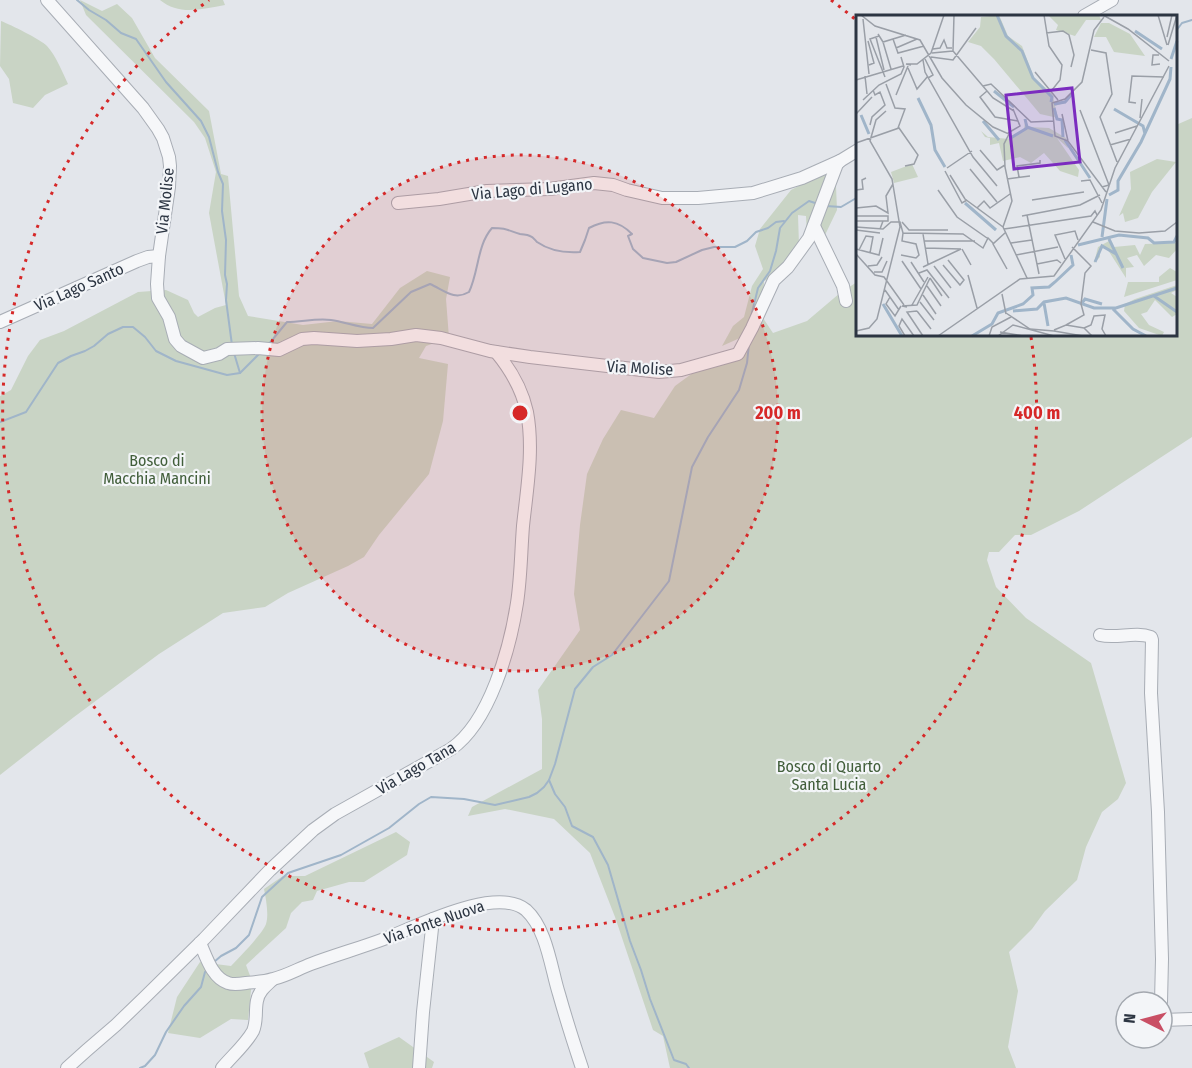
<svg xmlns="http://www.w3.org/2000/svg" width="1192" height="1068" font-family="'Fira Sans Condensed',sans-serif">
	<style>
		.green { fill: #c9d4c5 }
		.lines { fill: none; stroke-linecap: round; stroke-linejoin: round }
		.stream { stroke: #a0b5c9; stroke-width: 2 }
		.minor-casing { stroke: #a8adb5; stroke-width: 14 }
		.minor { stroke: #f6f7f9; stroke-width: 12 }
		.ring { fill: none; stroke: #d62828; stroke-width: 3; stroke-dasharray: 3 6 }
		.labels { text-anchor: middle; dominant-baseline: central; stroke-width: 4.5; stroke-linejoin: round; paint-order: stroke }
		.street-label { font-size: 16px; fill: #2c3542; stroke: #f3f5f8 }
		.park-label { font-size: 16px; fill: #415e3a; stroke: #f3f5f8 }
		.inset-river { fill: none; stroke: #a0b5c9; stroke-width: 3 }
		.inset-road { fill: none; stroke: #9a9fa7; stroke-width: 1.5 }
		.view { fill: #7b2cbf; fill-opacity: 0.15; stroke: #7b2cbf; stroke-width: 3 }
		.inset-edge { fill: none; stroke: #2c3542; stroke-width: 3 }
		.centre { fill: #d62828; stroke: #f3f5f8; stroke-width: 3 }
		.ring-label { font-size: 18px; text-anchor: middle; font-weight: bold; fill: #d62828; stroke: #f3f5f8; stroke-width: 4.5; stroke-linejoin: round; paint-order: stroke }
	</style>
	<rect width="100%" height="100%" fill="#e3e6eb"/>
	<g class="green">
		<path d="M80,0L102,11L117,4L132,18L155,58L209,111L221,174L228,176L239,296L248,316L303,325L338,321L372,324L400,288L427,271L450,277L446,299L449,338L426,346L419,358L448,364L443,421L429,474L379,535L364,557L348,566L288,593L265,607L223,613L159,654L74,717L0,775V396L11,390L28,356L40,340L64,331L138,292L166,290L188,300L194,313L198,317L215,308L226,305L209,213L216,172L205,138L194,122L86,15Z"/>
		<path d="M160,0H223L225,5C202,9 179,16 160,0Z"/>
		<path d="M1,21C11,25 40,39 47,46C56,56 62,71 68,84L45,95L33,108L13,103L9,79L0,66Z"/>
		<path d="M1192,118V437L1079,511L1031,535H1015L999,552H989L987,560L996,587L1026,618L1091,663L1126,783L1118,799L1102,812L1086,847L1077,880L1045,911L1032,929L1009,952L1018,991L1008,1047L1016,1068H670L663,1036L653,1030L615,917L590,853L554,819L505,809L468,816L472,807L542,769V719L538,690L580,630L574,594L580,525L587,474L603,439L621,410L654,418L675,386L705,364L732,360L740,338L722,346L733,326L744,317L752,286L763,269L755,246L760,229L791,190L824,173L836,186L837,210L825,235L807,234L806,216L798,215L799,245L782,271L764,281L763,318L773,333L807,321L840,293L857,282L858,334H1176V125Z"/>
		<path d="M396,832L410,842L407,855L364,882H349L317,891L313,900L302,902L291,913L286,928L246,965L252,981L248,1020L231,1019L200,1038L168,1033L177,997L200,962L231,966C239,958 263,933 266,924C269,915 266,899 264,889L283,876H305Z"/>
		<path d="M399,1037L434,1062L432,1068H369L364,1053Z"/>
	</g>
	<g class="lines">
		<g class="stream">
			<path d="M77,0L89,10L106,20L121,33L136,39L166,82L201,121L209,137L218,172L223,184L222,211L226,240L225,275L227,284L226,300L232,345"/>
			<path d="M1176,31L1182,23L1192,20"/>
			<path d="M826,206L841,207L858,197"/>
			<path d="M751,317L758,288L770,271L776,251L780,228L792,213L809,201L818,204"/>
			<path d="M268,345L287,322C302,322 316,318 331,320C345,322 360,328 373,328L411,292L430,284C444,290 454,301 469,292C479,271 477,245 492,228C506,228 507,230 520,234C524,235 526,234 530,236C533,237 535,240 537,242C550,251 565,253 580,252L585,240L589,228C606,219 618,220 632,234L628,236L633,249L643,258L667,263L676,262L702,250L714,247H735L747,241L756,232L768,228L776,222L784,221"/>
			<path d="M234,353L240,373"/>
			<path d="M0,422L26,412L58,363L71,356L85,351L94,346L108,334L123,327H133L145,337L156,351L176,361L227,375L240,373L260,353"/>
			<path d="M549,780L555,794L565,807L572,826L593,837L608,865L630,941L641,970L650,999L674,1060L686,1064L689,1068"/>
			<path d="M214,962L221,956L236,948L249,935L262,897L288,873L341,855L389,828L419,804L431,797L464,799L495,805L529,797L537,793L544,787L549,780L555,764L575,689L593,667L612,655L669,581L692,467L708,437L739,390L747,363L749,344"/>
			<path d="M140,1068L145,1066L155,1055L166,1032L184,1006L201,987L205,972L208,968"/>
		</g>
		<defs>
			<g id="minor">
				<path d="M47,0L143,108L158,129L163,138L169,157L170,166L169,187L159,256L157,284L158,298L169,317L175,339L181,346L203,358L219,354L227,349L258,348L279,350L302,339L314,338L357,341L391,339L416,335L441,338L490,351L530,357L659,372L681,370L738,354L752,328L774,280L788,267L809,238L837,164L840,161L858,150"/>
				<path d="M1084,16L1112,0"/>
				<path d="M398,203L439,199L487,191L549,189L594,183L613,185L627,190L662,198H698L753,193L802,178L840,161"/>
				<path d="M814,226L843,286L846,301"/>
				<path d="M0,322L137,261L148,257L159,256"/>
				<path d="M1100,635C1117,639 1135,631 1151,637L1152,640L1151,693L1158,812L1162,959L1161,1002"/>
				<path d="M200,943C206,956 212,978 228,983C233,985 240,984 246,983C255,982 264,982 273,979C286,976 298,969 311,964C335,955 360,948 384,939C416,927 496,885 526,910C547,929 551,969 559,994C566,1019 574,1044 582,1068"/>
				<path d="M1162,1020L1192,1019"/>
				<path d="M67,1068L87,1050L116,1025L145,997L204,939L270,870L313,830L335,814L451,749C490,722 510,648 517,603C521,577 521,551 523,526C527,488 534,449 527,412C522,389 511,370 496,352"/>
				<path d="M222,1068C231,1057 246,1044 253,1031C259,1018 252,1002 262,990C265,986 269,983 272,980"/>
				<path d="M419,1068L423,1012L433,919"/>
			</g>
		</defs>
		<use href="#minor" class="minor-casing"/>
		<use href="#minor" class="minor"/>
	</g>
	<circle cx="520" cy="413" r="258" fill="#d62828" fill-opacity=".12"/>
	<g class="ring">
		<circle cx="520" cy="413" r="258"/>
		<path d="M831 0A517 517 0 0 1 856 20M1031 337A517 517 0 1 1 209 0"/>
	</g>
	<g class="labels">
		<g class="street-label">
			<text transform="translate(532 189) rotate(-5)">Via Lago di Lugano</text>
			<text transform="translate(165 201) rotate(-84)">Via Molise</text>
			<text transform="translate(79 287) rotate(-24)">Via Lago Santo</text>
			<text transform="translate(640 368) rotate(3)">Via Molise</text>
			<text transform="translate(416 768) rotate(-30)">Via Lago Tana</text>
			<text transform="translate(434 922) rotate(-19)">Via Fonte Nuova</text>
		</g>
		<g class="park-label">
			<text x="157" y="460">Bosco di<tspan x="157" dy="18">Macchia Mancini</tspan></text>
			<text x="829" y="766">Bosco di Quarto<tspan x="829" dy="18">Santa Lucia</tspan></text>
		</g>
	</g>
	<g transform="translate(856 15)">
		<rect width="321" height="321" fill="#e3e6eb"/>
		<path d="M143,0L152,21L166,31L178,63L196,78L199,89L209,87L217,78L211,87L199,91L202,103L184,99L138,44L125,31L112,27L124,12L125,2ZM192,0H243L245,5H230L219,21L200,15L202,10ZM245,8H253L274,19L289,41L258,37L250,22H238ZM169,107L173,112L193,113L210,123L212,133L201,123L223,155L222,162L204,156L188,138L175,148L164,142L147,146L143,128L134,130V123L129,122L125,116L132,122L153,124L168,115ZM301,144L320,147L296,177L282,203L269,207L267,198L263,201L275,174L274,157ZM56,149L62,162L38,168L35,157ZM253,226L258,232L279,230L284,240L289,229L321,228V234L313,243L300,240L288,251L281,240L271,243L278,252L270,253V263L250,232L244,234V242L238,248L242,232ZM314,253L321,257V265L268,282L272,267H303V262ZM321,270V275L315,278L321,282V299L316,302L299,285L291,297L285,299L293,310L308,317L306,321L283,313L268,296L269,289L279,284Z" fill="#c9d4c5"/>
		<path class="inset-river" d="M141,0L150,21L166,36L177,63L196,82L195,87M279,16L306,34M315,44L321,26M138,76L158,92M62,83L75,110L79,135L89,152M198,89L209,87L216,79M198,93L201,104L206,105L207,122M258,94L287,111L289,119M5,100L13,119M169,104L171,112L197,121M127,106L143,125M153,124L171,113M209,125L234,163M253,180L262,175V166L285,127L314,64L315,52M109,188L140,215M246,222L251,184M253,224L267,253M222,230L263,220L292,223L298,228L318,227L321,221M239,247L246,231L260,239M298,281L321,297M188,288L192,311M226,288L229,284L246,289M27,289L46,321M257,294L277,314L290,321M157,296L181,294L188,287L210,283L238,293H260L321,273M116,321L136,309L142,298L167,289L177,280L176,273L193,272L199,267L217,250L215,240"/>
		<path class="inset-road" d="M5,0L19,11L64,25L86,63L110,90L137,112L153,119L148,129L149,152L156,186L147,212L171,263M98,0L97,36L137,83L158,96M188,0L193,31L206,50L204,65L196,75M247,0L272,14L313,46M302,0L311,30M248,2L238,15L226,67L209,84L196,88L199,121L212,126L250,177M7,4L13,59M190,18L207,16L213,20L218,40L215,52M22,19L27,27L50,20M23,21L14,24L29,62M20,22L28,55M311,22L316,0M37,24L42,38L68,31M12,26L18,48L13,50M27,27L35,54M312,30L321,0M40,33L61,24M77,34L84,33L88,25L91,33H96M235,35L250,38L256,79L244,102L261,147M76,38L97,36M303,40H297L296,50L304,49M75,42L97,45L120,13M69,44L77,60L72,63M67,45L69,57L117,142L141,171M55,50L50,49H61L75,38L88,0M52,53L61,74L72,61M179,57L202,85M9,61L11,79M0,65L47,51M30,69L39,93L49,94L42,113M127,71L135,69L175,107L198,106M131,76L124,82L139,102L162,106M40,80L52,51M7,85L23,70L45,59L48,52L45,42M280,88L273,87L276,61L308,62M224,95L253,170L246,172M0,99L16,82M206,99L212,126M284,103L286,84M14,110L16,102L29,90L24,77L19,80L17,75M152,118L164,111L157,94M259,118L281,111M0,128L43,113L62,140L58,149L49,151M254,130L275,124M124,135L141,155L149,150M91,153L116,136M114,154L141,187M89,156L106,188L111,185M94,160L109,184L147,212M163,162L161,151L184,148V145M151,164L174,161M225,166L234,165L246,188M0,175L7,174L6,165L10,163M82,175L101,202L131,223M176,185L228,177M0,193L20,191L32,198L30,181L37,169M121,193L128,186L134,193L154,179M171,200L183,259M0,201H32V206H27M166,201L224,190L244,180M0,206H27L24,214M46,207L53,215H92M237,207L259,216L283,218L309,216L321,207M0,212L27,214L35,207H44L47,218L107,219L127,233L132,223L137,228M148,214L235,201L239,196L241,200M0,215L24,218M150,217L137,229L151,254M67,219L72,249M68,226H119M155,228L176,225M69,233L105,234M0,234L23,240L27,223M106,234L115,250M3,235L10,221L17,222L14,238M0,239L19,260L28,262L48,290M45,240L60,243L63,240L60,229L46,226L47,218M160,240L202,232M209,244L199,220L219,216L222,225M46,246L65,274M55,247L68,267M181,249L201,245L205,248M87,250L104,270L108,265L92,245M12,251L21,250L26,242M78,251L95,273M67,252L105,234M18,257H26L31,246M63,258L71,255L93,283M112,260L121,293M74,263L86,281M71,271L85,291M29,275L43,295M146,279L150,299M67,280L80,299M34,282L30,289L39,301L45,291M64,287L78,305M56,290L72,262M51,292L46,291L61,290L74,263M61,296L51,297L67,321M61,296L75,314M150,298L174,314L198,316M210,310L228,300L225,289L229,258L235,251L216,232M228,313L235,310L238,301L249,300L246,314L250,321M198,315L210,310L228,313L236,321M0,316L13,313L21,304L44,212L36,164L14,126L20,105L30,96M198,316L227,321M144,317L167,321M49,321L43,311L46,304L58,321M82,321L164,264L198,261L245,195L259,153L313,51M133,321L136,312L155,302M142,321L157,310L198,321"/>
		<path class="view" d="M216,73L224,147L158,154L150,80Z"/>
		<rect width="321" height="321" class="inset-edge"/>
	</g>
	<circle cx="520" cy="413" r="9" class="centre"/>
	<g class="ring-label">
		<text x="778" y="419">200 m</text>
		<text x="1037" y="419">400 m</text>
	</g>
	<g transform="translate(1144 1020) rotate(276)"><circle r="28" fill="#f3f5f8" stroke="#a3a8af" stroke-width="1.5"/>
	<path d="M0-4.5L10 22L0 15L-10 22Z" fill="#c94f65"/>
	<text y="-9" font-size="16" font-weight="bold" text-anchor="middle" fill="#2c3542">N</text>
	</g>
</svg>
